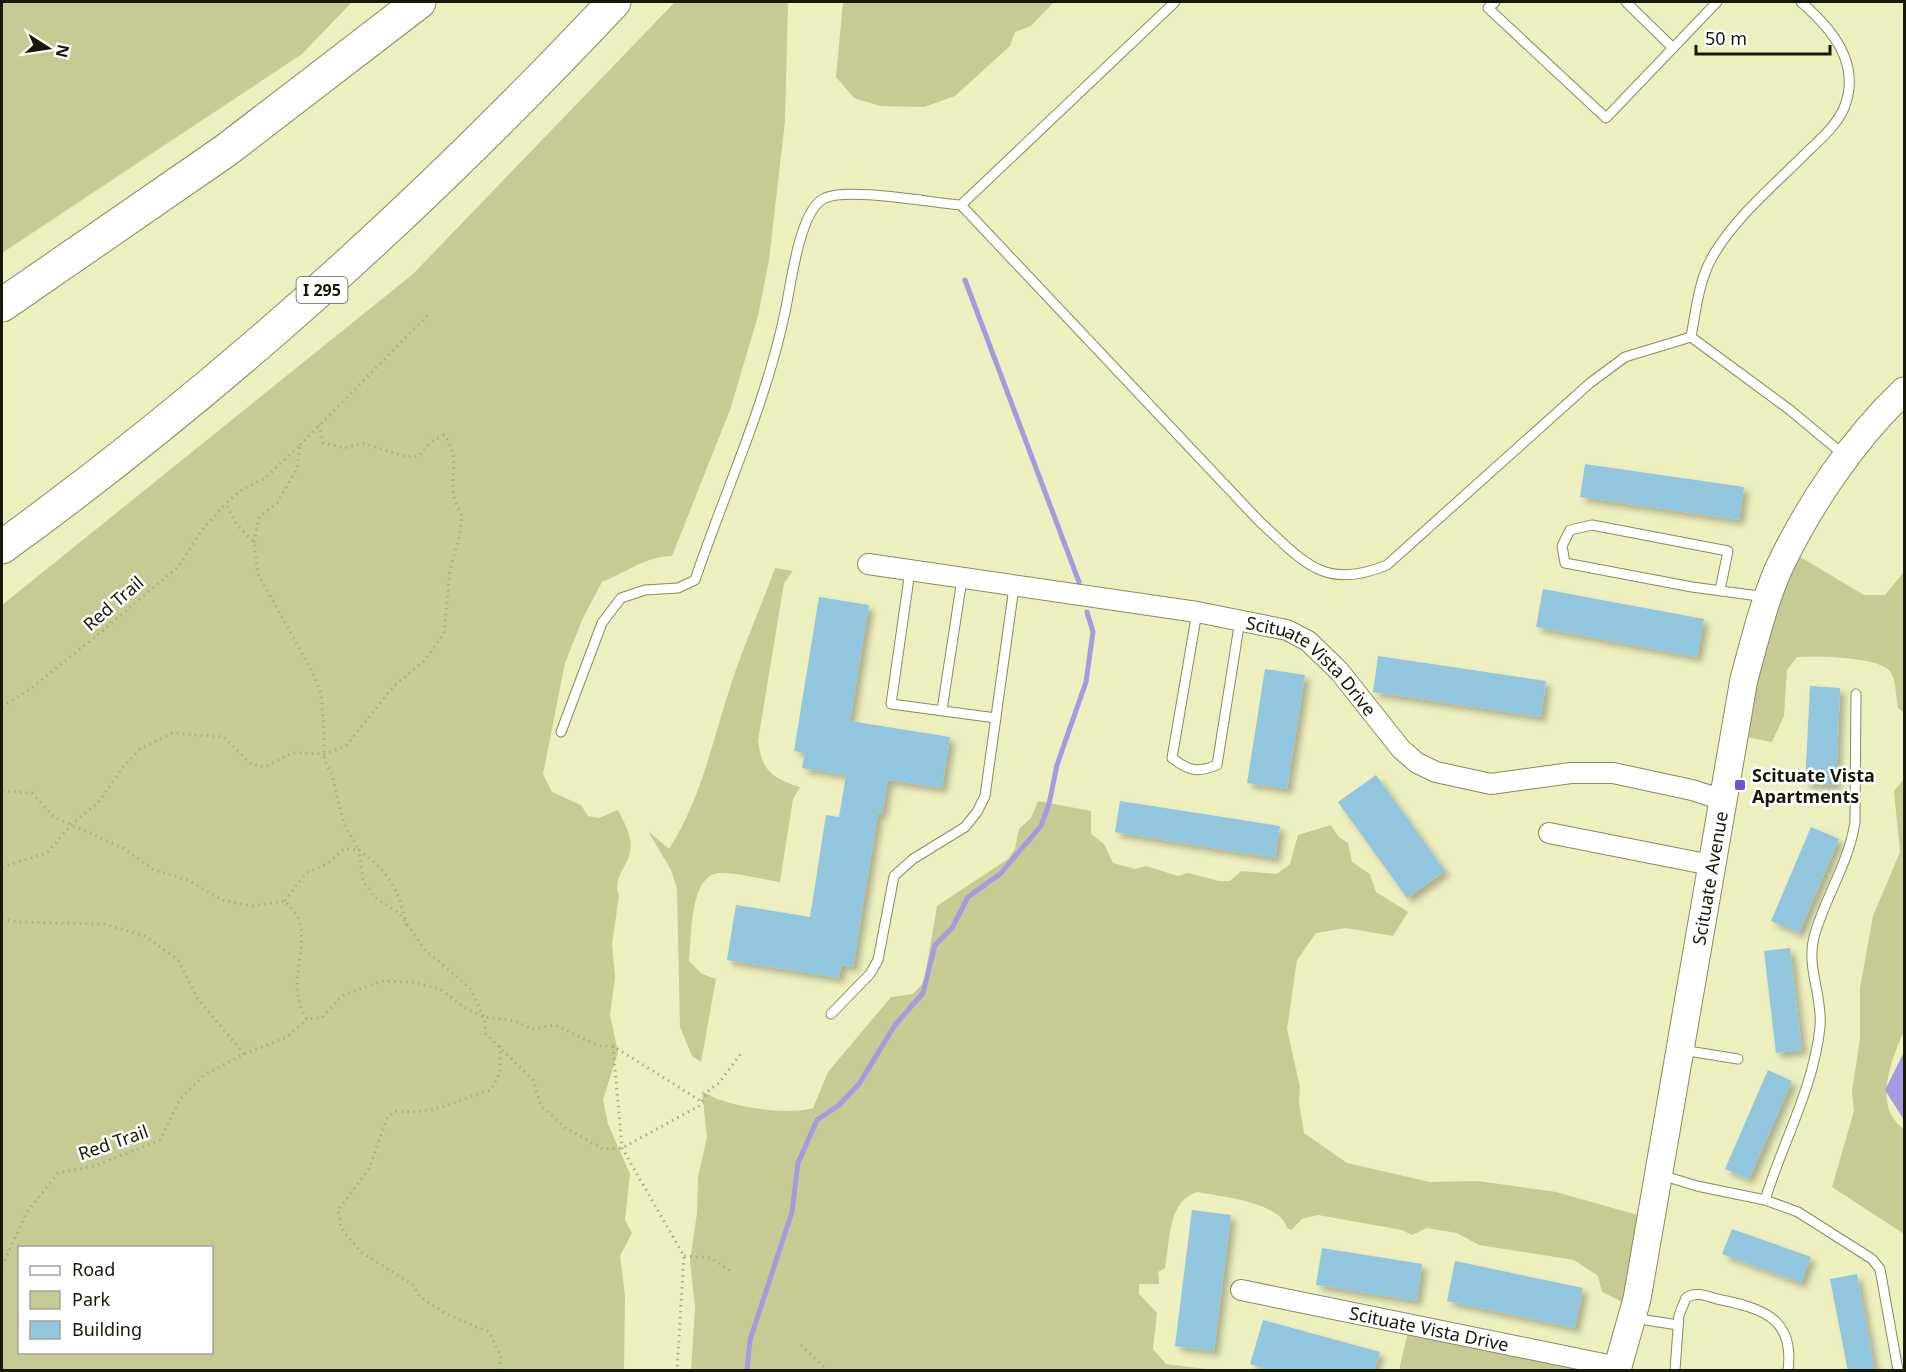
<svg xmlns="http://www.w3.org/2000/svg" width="1906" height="1372" font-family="'Noto Sans',sans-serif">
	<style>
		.green { fill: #c8ca93; fill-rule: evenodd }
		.water { fill: #a39ae0 }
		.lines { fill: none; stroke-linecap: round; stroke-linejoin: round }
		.stream { stroke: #a39ae0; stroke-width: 5 }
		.building { fill: #92c5de; filter: url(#shadow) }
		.lane-casing { stroke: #898b5d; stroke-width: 11 }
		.street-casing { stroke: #898b5d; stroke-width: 22 }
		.secondary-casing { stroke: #898b5d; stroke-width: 29 }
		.highway-casing { stroke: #898b5d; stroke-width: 35 }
		.path { stroke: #a9ab83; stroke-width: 3; stroke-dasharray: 1.5 4.5; stroke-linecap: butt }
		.lane { stroke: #fff; stroke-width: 9 }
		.street { stroke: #fff; stroke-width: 20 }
		.secondary { stroke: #fff; stroke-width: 27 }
		.highway { stroke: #fff; stroke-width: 33 }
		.poi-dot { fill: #7155cf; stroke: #fff; stroke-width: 2 }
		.labels { text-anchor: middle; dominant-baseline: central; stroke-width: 5; stroke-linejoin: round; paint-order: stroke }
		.shield { fill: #fff; stroke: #5d5d51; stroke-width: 1.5 }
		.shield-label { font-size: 16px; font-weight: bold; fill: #181806 }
		.street-label { font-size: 18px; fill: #181806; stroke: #fff }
		.poi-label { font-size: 18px; font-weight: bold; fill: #181806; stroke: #fff; text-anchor: start }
	</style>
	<defs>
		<filter id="shadow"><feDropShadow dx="5" dy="5" stdDeviation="3" flood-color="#0004"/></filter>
	</defs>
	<rect width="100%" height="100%" fill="#edefbe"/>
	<g class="green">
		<path d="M2,2H352L302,54L2,253Z"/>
		<path d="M675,2H788L785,121L769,260L758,316L730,410L672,556C647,556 627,572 602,582L583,618L565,663L543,774L552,792L581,805L588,816L599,818L618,810C624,822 633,837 630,851C628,867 612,877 619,896L612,944L615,977L610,1015L618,1052L603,1100L608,1124L630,1174L625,1220L632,1233L620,1256L625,1296L624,1370H2V605L413,274ZM20,1248H212V1352H20Z"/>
		<path d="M843,2H1054L1031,26L1015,32L1010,46L955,96L924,107L880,106L854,98L836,77Z"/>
		<path d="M1792,552L1864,595H1885L1904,572V713L1898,708C1896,698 1896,679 1890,671C1876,656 1817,656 1797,657L1787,670L1784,716L1772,742L1736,735Z"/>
		<path d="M775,568L793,571L784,583L758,741C762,770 771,778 800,787L793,799L780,882C761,879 739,873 720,873C689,874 692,937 689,961L702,974L716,979L701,1062L692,1056L680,1027L677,889L671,870L648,831L669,849C700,801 711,747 728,694C741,651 760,610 775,568Z"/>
		<path d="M1904,779V1031C1891,1060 1872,1107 1904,1129V1234L1832,1187L1854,1111L1852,1091L1860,1039V988L1873,916L1900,852L1894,791Z"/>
		<path d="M1038,801L1091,811V834L1104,844L1113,863L1135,869L1146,866L1178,876L1188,873L1219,881H1230L1241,871L1277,874L1290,864L1298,835L1331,825L1338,836L1348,843L1352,862L1370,874L1376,892L1408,912L1393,936L1346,928L1316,933L1297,960L1287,1029L1300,1087L1299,1103L1304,1133L1347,1163L1430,1182L1478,1181L1556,1192L1652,1219L1633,1307L1602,1292L1598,1276L1574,1260L1479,1245L1457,1233L1427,1228L1412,1235L1402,1230L1318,1215L1302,1219L1291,1230L1287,1228C1280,1202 1223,1197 1198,1192C1168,1199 1170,1241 1165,1268L1158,1272L1159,1284H1139V1294L1157,1313L1153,1349L1166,1364L1214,1370H691L695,1307L690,1261L697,1213L698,1177L707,1137L702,1091C707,1093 710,1096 715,1098C739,1108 789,1115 813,1108L828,1072L891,997L913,994L924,982L937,906L1008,859L1015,849L1019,829L1031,818Z"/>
		<path d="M1410,1324L1618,1370H1399Z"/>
	</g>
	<path class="water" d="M1904,1052V1120L1885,1090Z"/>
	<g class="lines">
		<g class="stream">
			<path d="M965,280L1079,582"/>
			<path d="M747,1370L750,1340L792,1212L798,1163L817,1120L838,1106L859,1084L895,1025L923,993L935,945L952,928L968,897L1000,874L1041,826L1049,804L1057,765L1086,682L1093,632L1087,612"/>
		</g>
	</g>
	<g class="building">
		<path d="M1585,464L1744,487L1739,520L1580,497Z"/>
		<path d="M1543,589L1704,619L1697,657L1536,627Z"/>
		<path d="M819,597L869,605L850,721L950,737L942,788L888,780L882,814L878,813L853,967L841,965L839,978L727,960L736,905L810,917L826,815L839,817L846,775L802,768L805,753L794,751Z"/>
		<path d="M1378,656L1546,681L1541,717L1373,692Z"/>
		<path d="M1265,669L1305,675L1287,789L1247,783Z"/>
		<path d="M1810,686L1840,688L1836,785L1805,784Z"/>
		<path d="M1376,775L1445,871L1407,898L1338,802Z"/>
		<path d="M1120,801L1280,826L1275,858L1115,832Z"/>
		<path d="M1811,827L1839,839L1799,933L1771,921Z"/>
		<path d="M1790,948L1802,1050L1776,1053L1764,951Z"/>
		<path d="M1768,1070L1792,1081L1749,1179L1725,1169Z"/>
		<path d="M1192,1210L1231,1215L1214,1351L1175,1346Z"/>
		<path d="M1732,1229L1811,1257L1801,1283L1722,1254Z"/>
		<path d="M1322,1248L1422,1264L1417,1301L1316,1285Z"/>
		<path d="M1455,1261L1583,1288L1575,1328L1447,1301Z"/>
		<path d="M1857,1274L1875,1371H1848L1830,1279Z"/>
		<path d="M1263,1320L1380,1352L1374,1371H1273L1250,1364Z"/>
	</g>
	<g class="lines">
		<defs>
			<g id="lane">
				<path d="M1495,2L1488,8L1606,118L1717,2"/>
				<path d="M1626,2L1673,48"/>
				<path d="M961,205L1175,2"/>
				<path d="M1691,337C1696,310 1699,278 1714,254C1737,216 1772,187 1803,156C1817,142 1836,127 1844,108C1862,63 1831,28 1801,2"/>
				<path d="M1691,337L1790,410L1844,455"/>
				<path d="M910,571L891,704L996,718"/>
				<path d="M1720,590L1728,551L1592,525L1570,530L1562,546L1565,563L1692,587L1766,597"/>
				<path d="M1197,612L1172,758C1189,771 1197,773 1217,765L1240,620"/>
				<path d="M942,710L962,579"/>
				<path d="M561,732L602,623L621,598L645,590L678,588L695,580C725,491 766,404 785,312C791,286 799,209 825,198C848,187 933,203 961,205L1260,522C1304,562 1324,591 1387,565L1590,383L1625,357L1691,337"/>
				<path d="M831,1014L870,974L878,960L894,876L913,859L965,827L977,812L985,796L1014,587"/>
				<path d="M1682,1050L1738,1059"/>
				<path d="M1661,1175L1697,1186L1765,1200L1798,1212L1872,1259L1880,1269L1898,1370"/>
				<path d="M1765,1200C1782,1144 1814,1087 1820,1027C1823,997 1806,967 1814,937C1825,897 1849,863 1855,822L1856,694"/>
				<path d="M1633,1318L1678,1325"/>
				<path d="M1675,1370L1679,1315L1686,1298C1695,1291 1707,1296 1717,1299C1761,1308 1795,1317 1788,1370"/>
			</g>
			<g id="street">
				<path id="s1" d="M868,564L1197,612L1287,630L1308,641L1339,671L1401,749L1417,763L1436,772L1491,784L1571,773H1613L1692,790L1723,800"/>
				<path d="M1549,833L1711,865"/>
				<path id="s2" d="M1241,1290L1618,1367"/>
			</g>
			<g id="secondary">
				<path id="s3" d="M1617,1370L1637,1299L1744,679C1754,643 1763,605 1778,570C1808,506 1853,439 1904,391"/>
			</g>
			<g id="highway">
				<path d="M2,305L225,151L419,2"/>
				<path d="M2,547C224,386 426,202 614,2"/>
			</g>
		</defs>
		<use href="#lane" class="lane-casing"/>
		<use href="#street" class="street-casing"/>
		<use href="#secondary" class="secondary-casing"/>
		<use href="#highway" class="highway-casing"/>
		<g class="path">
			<path d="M300,445L429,314"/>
			<path d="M254,542L259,517L277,503L297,469L300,445L265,478L243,489L226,503L236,524L254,542L258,574L313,673L321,693L324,728V759L332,775L344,824L359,850"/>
			<path d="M2,707L30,689L90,641L178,567L202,530L226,503"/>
			<path d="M2,791L32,793L54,817L123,848L154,870L188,880L222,900L252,906L285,901C289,906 297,914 299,920C309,950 285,986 307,1019L322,1018L341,996L382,981L411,982L440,989L465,1008L484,1017L515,1021L532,1029L555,1025L599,1046H613L704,1103"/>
			<path d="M2,867L47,853L71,825L98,803L123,767L140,749L172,733L224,737L251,764L265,767L292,753L324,754L346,746L393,687L423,662L444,634L450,569L459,539L462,515C441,484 466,464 444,435L431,442L419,456L407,457L362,443L345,448L323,443L319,425"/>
			<path d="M285,901L306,873L327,864L344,849L359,850"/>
			<path d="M2,919L17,922L104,924L145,936L178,960L198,999L244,1054"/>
			<path d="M406,925C399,888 389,872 359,850L363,881L374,897L399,913L425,950L470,988L484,1017L486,1034L533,1080L541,1106L566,1128L603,1149L622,1148L699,1106L709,1090L719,1083L742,1052"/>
			<path d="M613,1046L622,1148L684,1256L677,1370"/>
			<path d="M684,1256L711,1258L733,1273"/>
			<path d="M2,1266L27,1212L58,1173L94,1166L160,1140L180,1099L204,1075L244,1054L287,1037L307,1019"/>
			<path d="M801,1345L827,1370"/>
			<path d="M499,1370L501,1356L489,1332L446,1314L420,1297L413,1285L361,1252L341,1228L338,1210L369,1169L387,1118L395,1111C438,1115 452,1101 491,1090L500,1072V1044"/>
		</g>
		<use href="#lane" class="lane"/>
		<use href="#street" class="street"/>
		<use href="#secondary" class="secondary"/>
		<use href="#highway" class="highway"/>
	</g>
	<rect class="poi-dot" x="1734" y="779" width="12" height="12" rx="3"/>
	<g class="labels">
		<rect class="shield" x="296.5" y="277" width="51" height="26" rx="4.5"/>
		<g class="shield-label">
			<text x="322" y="290">I 295</text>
		</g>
		<g class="street-label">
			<text transform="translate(113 603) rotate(-41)">Red Trail</text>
			<text stroke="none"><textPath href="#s1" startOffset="464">Scituate Vista Drive</textPath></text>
			<text stroke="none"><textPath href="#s3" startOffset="501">Scituate Avenue</textPath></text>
			<text transform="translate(113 1142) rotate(-19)">Red Trail</text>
			<text stroke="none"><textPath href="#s2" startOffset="192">Scituate Vista Drive</textPath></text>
		</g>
		<g class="poi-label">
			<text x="1752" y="775">Scituate Vista<tspan x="1752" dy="21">Apartments</tspan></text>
		</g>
	</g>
	<rect width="1906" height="1372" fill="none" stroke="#181806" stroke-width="6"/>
	<rect x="18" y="1246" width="195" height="108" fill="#ffffff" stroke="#a3a39b" stroke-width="1.5"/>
	<rect x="30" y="1266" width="30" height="9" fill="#ffffff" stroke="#a3a39b" stroke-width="1.5"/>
	<text x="72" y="1276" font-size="18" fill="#181806">Road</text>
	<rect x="30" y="1291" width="30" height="18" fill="#c8ca93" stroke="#a3a39b" stroke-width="1.5"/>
	<text x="72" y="1306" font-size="18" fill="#181806">Park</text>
	<rect x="30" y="1321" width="30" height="18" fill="#92c5de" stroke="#a3a39b" stroke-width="1.5"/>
	<text x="72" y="1336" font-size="18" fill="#181806">Building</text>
	<g transform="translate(48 48) rotate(102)" stroke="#ffffff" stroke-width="4.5" paint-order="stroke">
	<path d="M0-4.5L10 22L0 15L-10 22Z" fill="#181806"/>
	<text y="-9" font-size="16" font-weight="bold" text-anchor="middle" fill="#181806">N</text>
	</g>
	<path d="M1696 45v9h134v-9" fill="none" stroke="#181806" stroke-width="3"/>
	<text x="1705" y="45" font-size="18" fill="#181806" stroke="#ffffff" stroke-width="4.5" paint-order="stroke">50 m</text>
</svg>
